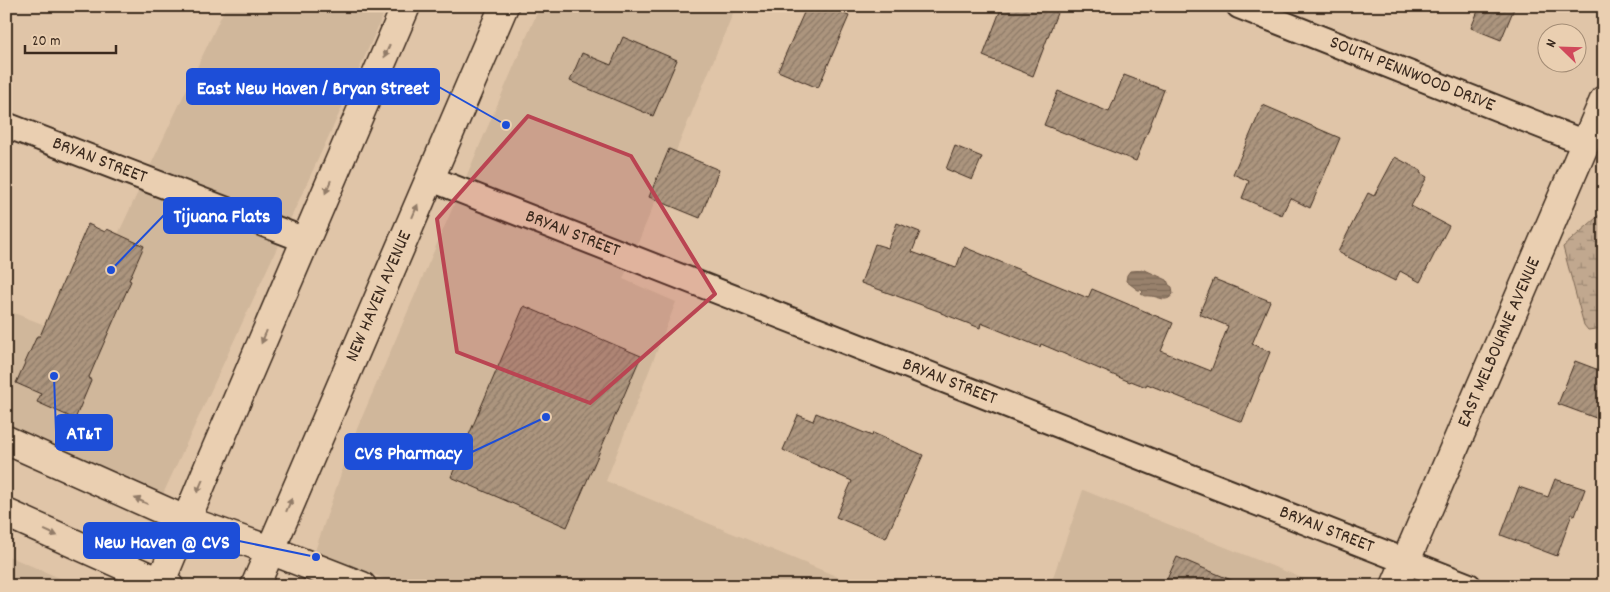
<svg xmlns="http://www.w3.org/2000/svg" width="1610" height="592" font-family="Dekko,sans-serif">
	<style>
		.built { fill: #d0b79b }
		.wetland { fill: url(#wetland-marsh); stroke: #7e6956 }
		.water { fill: url(#water-rules); stroke: #735e4d }
		.building { fill: url(#building-hatch); stroke: #3b2a1e }
		.lines { fill: none; stroke-linecap: round; stroke-linejoin: round }
		.street-casing { stroke: #3b2a1e; stroke-width: 28 }
		.secondary-casing { stroke: #3b2a1e; stroke-width: 31 }
		.primary-casing { stroke: #3b2a1e; stroke-width: 31 }
		.street { stroke: #eacfb1; stroke-width: 24 }
		.secondary { stroke: #eacfb1; stroke-width: 28 }
		.primary { stroke: #eacfb1; stroke-width: 28 }
		.oneway { fill: #927c68 }
		.marked { fill: #ba4452; fill-opacity: 0.2; stroke: #ba4452; stroke-width: 4; stroke-linejoin: round }
		.labels { text-anchor: middle; dominant-baseline: central; stroke-width: 4; stroke-linejoin: round; paint-order: stroke }
		.street-label { font-size: 19px; fill: #3b2a1e; stroke: #eacfb1 }
		.leader { fill: none; stroke: #1d4ed8; stroke-width: 2 }
		.callout-dot { fill: #1d4ed8; stroke: #eacfb1; stroke-width: 2 }
		.callout { fill: #1d4ed8; stroke: #1d4ed8; stroke-width: 2 }
		.callout-label { font-size: 20px; text-anchor: middle; font-weight: bold; fill: #fff }
	</style>
	<defs>
		<pattern id="wetland-marsh" width="20" height="14" patternUnits="userSpaceOnUse" patternTransform="scale(1.25)"><rect width="20" height="14" fill="#c1a88f"/><path d="M1 5h8M5 5V1M11 12h8M15 12V8" fill="none" stroke="#9e8974"/></pattern>
		<pattern id="water-rules" width="6" height="5" patternUnits="userSpaceOnUse" patternTransform="scale(1.25)"><rect width="6" height="5" fill="#98816c"/><path d="M0 2.5h6" fill="none" stroke="#7d6a58"/></pattern>
		<pattern id="building-hatch" width="6" height="6" patternUnits="userSpaceOnUse" patternTransform="scale(1.25)"><rect width="6" height="6" fill="#ac957e"/><path d="M-1 1l2-2M0 6l6-6M5 7l2-2" fill="none" stroke="#8d7a67"/></pattern>
	</defs>
	<rect width="100%" height="100%" fill="#e0c5a8"/>
	<filter id="ink" filterUnits="userSpaceOnUse"><feTurbulence type="fractalNoise" baseFrequency=".02" numOctaves="2"/><feDisplacementMap in="SourceGraphic" scale="10" xChannelSelector="R" yChannelSelector="G"/><feConvolveMatrix kernelMatrix="1 2 1 2 8 2 1 2 1" color-interpolation-filters="sRGB"/></filter>
	<g filter="url(#ink)">
		<g class="built">
			<path d="M226,6H387L351,88L163,494L6,423V310L58,330L76,323Z"/>
			<path d="M540,6H736L623,279L676,302L606,481L860,586H402L315,551L353,438Z"/>
			<path d="M1083,490L1322,586H1050Z"/>
			<path d="M6,555L78,586H6Z"/>
		</g>
		<path class="wetland" d="M1604,211V328L1588,330L1584,325L1563,247Z"/>
		<path class="water" d="M1145,270L1167,280L1169,285L1172,287L1173,294C1166,304 1159,296 1150,296C1141,295 1149,298 1141,294L1143,292L1141,290H1138L1126,281L1127,275L1130,271Z"/>
		<g class="building">
			<path d="M807,6H828L849,16L818,88L778,71Z"/>
			<path d="M1002,6H1039L1057,13L1033,76L983,56Z"/>
			<path d="M1480,6H1515L1501,40L1471,28Z"/>
			<path d="M623,37L677,60L653,116L570,81L582,53L611,65Z"/>
			<path d="M1124,75L1164,90L1136,161L1044,125L1058,91L1109,112Z"/>
			<path d="M1263,105L1340,138L1310,208L1290,198L1282,215L1242,198L1249,181L1233,174Z"/>
			<path d="M955,146L982,157L972,180L946,169Z"/>
			<path d="M669,149L719,170L700,218L649,197Z"/>
			<path d="M1395,157L1421,171L1420,173L1427,177L1411,206L1449,226L1420,282L1400,271L1395,281L1338,252L1368,193L1374,196Z"/>
			<path d="M897,223L920,232L912,252L956,268L964,247L1088,298L1092,289L1173,323L1161,351L1211,371L1228,326L1199,314L1214,279L1270,301L1252,344L1270,352L1242,422L1147,384L1146,387L1131,381L1130,382L1041,344L1040,347L981,323L980,328L941,313V312L861,283L875,244L888,248Z"/>
			<path d="M88,224L105,232L107,229L144,246L129,280L131,281L89,377L91,381L75,419L37,402L41,394L16,383L37,336H40Z"/>
			<path d="M524,306L641,356L567,527L451,477Z"/>
			<path d="M1575,361L1604,372V421L1558,404Z"/>
			<path d="M816,413L872,436L873,433L923,455L886,538L836,517L852,481L783,450L798,415L813,421Z"/>
			<path d="M1555,479L1585,489L1575,516L1572,514L1557,556L1501,535L1519,487L1548,497Z"/>
			<path d="M1177,557L1245,586H1164Z"/>
		</g>
		<g class="lines">
			<defs>
				<g id="street">
					<path id="s1" d="M1239,6L1585,143"/>
					<path id="s2" d="M6,125L305,240"/>
					<path id="s3" d="M429,178L1469,586"/>
				</g>
				<g id="secondary">
					<path d="M6,440L185,520L270,550L362,586"/>
					<path d="M6,513L169,586"/>
					<path id="s4" d="M1395,586L1604,100"/>
				</g>
				<g id="primary">
					<path d="M159,586L211,461L406,6"/>
					<path id="s5" d="M255,586L504,6"/>
				</g>
			</defs>
			<use href="#street" class="street-casing"/>
			<use href="#secondary" class="secondary-casing"/>
			<use href="#primary" class="primary-casing"/>
			<use href="#street" class="street"/>
			<use href="#secondary" class="secondary"/>
			<use href="#primary" class="primary"/>
		</g>
		<defs><path id="oneway-solid" d="M-6-.8H1V-3.2L6.5 0L1 3.2V.8H-6Z" transform="scale(1.25)"/></defs>
		<g class="oneway">
			<use href="#oneway-solid" transform="translate(387 51) rotate(113)"/>
			<use href="#oneway-solid" transform="translate(328 187) rotate(113)"/>
			<use href="#oneway-solid" transform="translate(415 211) rotate(-67)"/>
			<use href="#oneway-solid" transform="translate(264 337) rotate(113)"/>
			<use href="#oneway-solid" transform="translate(200 486) rotate(113)"/>
			<use href="#oneway-solid" transform="translate(141 501) rotate(-156)"/>
			<use href="#oneway-solid" transform="translate(289 505) rotate(-67)"/>
			<use href="#oneway-solid" transform="translate(51 533) rotate(24)"/>
		</g>
	</g>
	<path class="marked" d="M528,116L631,156L715,294L590,403L457,352L437,219Z"/>
	<g class="labels">
		<g class="street-label">
			<text stroke="none"><textPath href="#s1" startOffset="186">SOUTH PENNWOOD DRIVE</textPath></text>
			<text stroke="none"><textPath href="#s2" startOffset="100">BRYAN STREET</textPath></text>
			<text stroke="none"><textPath href="#s3" startOffset="154">BRYAN STREET</textPath></text>
			<text stroke="none"><textPath href="#s5" startOffset="315">NEW HAVEN AVENUE</textPath></text>
			<text stroke="none"><textPath href="#s4" startOffset="265">EAST MELBOURNE AVENUE</textPath></text>
			<text stroke="none"><textPath href="#s3" startOffset="559">BRYAN STREET</textPath></text>
			<text stroke="none"><textPath href="#s3" startOffset="964">BRYAN STREET</textPath></text>
		</g>
	</g>
	<path class="leader" d="M506 125L439 87M111 270L164 215M54 376L56 432M546 417L472 452M316 557L239 541"/>
	<g class="callout-dot">
		<circle cx="506" cy="125" r="5"/>
		<circle cx="111" cy="270" r="5"/>
		<circle cx="54" cy="376" r="5"/>
		<circle cx="546" cy="417" r="5"/>
		<circle cx="316" cy="557" r="5"/>
	</g>
	<g class="callout">
		<rect x="187" y="69" width="252" height="35" rx="5"/>
		<rect x="164" y="198" width="117" height="35" rx="5"/>
		<rect x="56" y="415" width="56" height="35" rx="5"/>
		<rect x="345" y="434" width="127" height="35" rx="5"/>
		<rect x="84" y="523" width="155" height="35" rx="5"/>
	</g>
	<g class="callout-label">
		<text x="313" y="94">East New Haven / Bryan Street</text>
		<text x="222" y="222">Tijuana Flats</text>
		<text x="84" y="439">AT&amp;T</text>
		<text x="408" y="459">CVS Pharmacy</text>
		<text x="162" y="548">New Haven @ CVS</text>
	</g>
	<rect width="1610" height="592" fill="none" stroke="#eacfb1" stroke-width="25"/>
	<rect x="12" y="12" width="1585" height="567" fill="none" stroke="#3b2a1e" stroke-width="2" filter="url(#ink)"/>
	<g transform="translate(1562 48) rotate(293)"><circle r="24" fill="#eacfb1" stroke="#a48d76"/>
	<path d="M0-4L9 19L0 12L-9 19Z" fill="#d1495b"/>
	<text y="-8" font-size="14" font-weight="bold" text-anchor="middle" fill="#3b2a1e">N</text>
	</g>
	<path d="M25 45v8h91v-8" fill="none" stroke="#3b2a1e" stroke-width="2.5"/>
	<text x="32" y="45" font-size="15" fill="#3b2a1e" stroke="#eacfb1" stroke-width="4" paint-order="stroke">20 m</text>
</svg>
